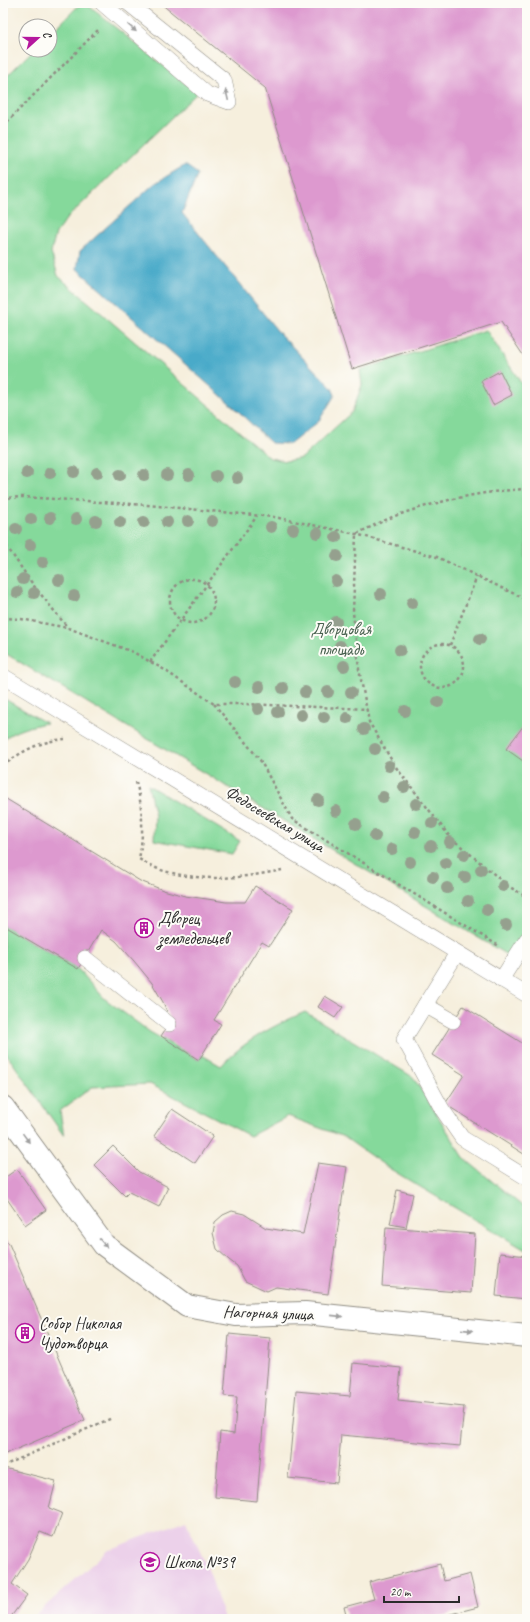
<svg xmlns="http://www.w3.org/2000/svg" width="530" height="1622" font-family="Caveat,sans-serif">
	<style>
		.built { fill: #ecd1ea }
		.green { fill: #85d99b; stroke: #588263 }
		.water { fill: #4aaac9; stroke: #3a6a7a }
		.building { fill: #dd99cf }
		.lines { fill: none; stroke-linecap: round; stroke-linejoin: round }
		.lane-casing { stroke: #908d84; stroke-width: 16 }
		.street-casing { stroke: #908d84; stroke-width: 24 }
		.path { stroke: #908d84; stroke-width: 2.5; stroke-dasharray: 3 3; stroke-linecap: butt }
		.lane { stroke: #fff; stroke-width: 15 }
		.street { stroke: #fff; stroke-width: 22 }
		.tree { fill: #95a08e }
		.oneway { fill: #a0a0a0 }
		.labels { text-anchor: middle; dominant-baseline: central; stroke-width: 4; stroke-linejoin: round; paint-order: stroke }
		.park-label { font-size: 17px; fill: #465f4d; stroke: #fdfcf7 }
		.street-label { font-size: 17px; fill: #2b2b2b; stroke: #fdfcf7 }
		.poi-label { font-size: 17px; fill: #2b2b2b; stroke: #fdfcf7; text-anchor: start }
	</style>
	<rect width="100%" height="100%" fill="#fdfcf7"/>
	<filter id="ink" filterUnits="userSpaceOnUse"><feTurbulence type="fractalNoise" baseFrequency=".025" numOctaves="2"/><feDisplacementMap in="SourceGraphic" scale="8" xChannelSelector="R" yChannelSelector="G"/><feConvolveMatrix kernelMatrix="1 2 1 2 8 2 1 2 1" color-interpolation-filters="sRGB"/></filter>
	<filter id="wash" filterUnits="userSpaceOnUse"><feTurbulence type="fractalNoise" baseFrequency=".012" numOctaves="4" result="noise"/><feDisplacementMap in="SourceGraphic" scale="16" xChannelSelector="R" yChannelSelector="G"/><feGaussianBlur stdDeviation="0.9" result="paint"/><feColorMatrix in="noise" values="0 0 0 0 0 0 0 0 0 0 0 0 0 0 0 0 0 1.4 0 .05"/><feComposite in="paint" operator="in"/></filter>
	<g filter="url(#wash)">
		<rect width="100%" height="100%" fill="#f6efdd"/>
		<path class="built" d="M186,1520L210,1574L224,1619H31L108,1550Z"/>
		<g class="green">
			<path d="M81,3H85L197,93L67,218L56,233L51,252L58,276L270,458L286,461L302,458L352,412L362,385L360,370L486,330L527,392V967L3,652V80L33,50H50V34Z"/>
			<path d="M3,698L46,723C32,726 13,730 3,740Z"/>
			<path d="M148,785L240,841L232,854L154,840L155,816Z"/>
			<path d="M3,925L78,969L105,999L150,1032L199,1060L202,1055L221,1066C243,1041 275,1025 305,1012L413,1077L465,1159L527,1210V1251L387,1167L344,1137L288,1116L250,1136L150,1084L92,1087L60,1111L64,1136L3,1049Z"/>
		</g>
		<path class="water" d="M185,165L198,174L182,213L280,334L332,388L335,395L318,422L290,444L271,443L235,408L77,269L80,251L154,184Z"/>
		<g id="blocks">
			<g class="building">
				<path d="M160,3H527V361L501,322L352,369L265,88Z"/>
				<path d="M500,371L512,395L493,405L481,381Z"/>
				<path d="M527,721V756L523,761L506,749Z"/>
				<path d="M3,797L140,881L163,890L185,896L207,899L226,902H245L255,886L293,909L269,946L262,942L214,1020L221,1024L199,1060L161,1036L171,1021L163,1002L152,983L134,961L116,941L101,930L78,969L3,925Z"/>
				<path d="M325,996L343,1007L335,1018L318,1007Z"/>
				<path d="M463,1006L527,1046V1156L445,1104L464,1075L432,1055Z"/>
				<path d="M172,1109L213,1136L195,1163L154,1136Z"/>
				<path d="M113,1146L139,1172L168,1187L159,1207L129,1192L125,1196L94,1165Z"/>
				<path d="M318,1163L347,1167L328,1294L276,1287L267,1291L245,1281L237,1266L229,1260L217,1249L213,1233L215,1222L223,1215L232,1211L244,1214L266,1228L303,1234Z"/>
				<path d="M17,1169L46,1210L25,1225L3,1193V1179Z"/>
				<path d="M397,1190L413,1194L406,1227L390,1224Z"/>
				<path d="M386,1227L475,1234L471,1293L382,1286Z"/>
				<path d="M3,1237L9,1244L85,1420L3,1455Z"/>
				<path d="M500,1253L527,1256V1299L496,1296Z"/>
				<path d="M229,1334L270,1338L257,1501L215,1497L220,1432L234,1434L237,1397L224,1396Z"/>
				<path d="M353,1363L401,1368L398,1400L464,1407L460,1446L341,1435L337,1483L288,1478L296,1391L350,1396Z"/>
				<path d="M4,1468L56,1481L49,1508L62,1513L53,1537L40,1532L28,1559L12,1584L27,1595L10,1618L3,1614V1472Z"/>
				<path d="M440,1564L444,1581L470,1574L478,1607L431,1619H347L344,1607L374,1599L369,1582Z"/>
			</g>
		</g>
	</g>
	<g filter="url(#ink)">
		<use href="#blocks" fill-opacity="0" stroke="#908d84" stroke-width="1"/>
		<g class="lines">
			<defs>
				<g id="lane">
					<path d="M102,3L207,94L229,102L224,80L128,3"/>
					<path d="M3,676L527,995"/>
					<path d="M457,953L404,1039L442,1109L462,1138L527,1178"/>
					<path d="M85,958L169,1024"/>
					<path d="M501,980L527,939"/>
					<path d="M425,1005L453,1021"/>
				</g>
				<path id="street" d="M3,1107L104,1245L187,1306L236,1315L305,1313L527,1336"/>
			</defs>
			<use href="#lane" class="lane-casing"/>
			<use href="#street" class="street-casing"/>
			<g class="path">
				<path d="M3,126L100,28"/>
				<path d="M527,489C482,491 437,501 395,516C382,521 369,528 356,534L353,612L359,669L369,722L395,766L450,837L508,886L527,897"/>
				<path d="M3,498L23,497L147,505L274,517L356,534L437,557L527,600"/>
				<path d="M3,541L34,586L68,628"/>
				<circle cx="192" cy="601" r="22"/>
				<path d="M3,618L21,619L68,628L133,652L163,669L214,704H245L367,709"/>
				<circle cx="442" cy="666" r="22"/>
				<path d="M450,645L477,576"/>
				<path d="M150,662L257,516"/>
				<path d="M214,704L260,760L292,819L499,946"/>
				<path d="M3,766C21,751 41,741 65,739"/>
				<path d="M136,782C143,808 144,833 139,859C148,864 158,870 168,872C205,882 244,878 282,870"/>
				<path d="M3,1466L112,1418"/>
			</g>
			<use href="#lane" class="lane"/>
			<use href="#street" class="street"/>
		</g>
		<g class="tree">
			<circle cx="74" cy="472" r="6"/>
			<circle cx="27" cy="473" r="6"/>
			<circle cx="50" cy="473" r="6"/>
			<circle cx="97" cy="473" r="6"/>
			<circle cx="120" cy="475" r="6"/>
			<circle cx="144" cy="475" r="6"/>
			<circle cx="167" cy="475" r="6"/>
			<circle cx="189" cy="475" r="6"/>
			<circle cx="216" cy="476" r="6"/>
			<circle cx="237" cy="478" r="6"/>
			<circle cx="50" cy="518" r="6"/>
			<circle cx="31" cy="519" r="6"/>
			<circle cx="76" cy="519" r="6"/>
			<circle cx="96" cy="521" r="6"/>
			<circle cx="188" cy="521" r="6"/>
			<circle cx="212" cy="521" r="6"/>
			<circle cx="120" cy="522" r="6"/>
			<circle cx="144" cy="522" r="6"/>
			<circle cx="167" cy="522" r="6"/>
			<circle cx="271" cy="527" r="6"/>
			<circle cx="16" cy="529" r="6"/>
			<circle cx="293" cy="529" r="6"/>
			<circle cx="317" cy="533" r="6"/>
			<circle cx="336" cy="537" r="6"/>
			<circle cx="30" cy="545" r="6"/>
			<circle cx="337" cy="556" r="6"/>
			<circle cx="43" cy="562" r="6"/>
			<circle cx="23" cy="579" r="6"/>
			<circle cx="59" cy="580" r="6"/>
			<circle cx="336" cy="581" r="6"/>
			<circle cx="17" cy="592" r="6"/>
			<circle cx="34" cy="593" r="6"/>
			<circle cx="381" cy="594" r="6"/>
			<circle cx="74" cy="596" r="6"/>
			<circle cx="412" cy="603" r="6"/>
			<circle cx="336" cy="622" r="6"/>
			<circle cx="480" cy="639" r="6"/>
			<circle cx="340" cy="646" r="6"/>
			<circle cx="400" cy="650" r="6"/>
			<circle cx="344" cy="666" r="6"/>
			<circle cx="235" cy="682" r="6"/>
			<circle cx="259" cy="687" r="6"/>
			<circle cx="283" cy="688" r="6"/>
			<circle cx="305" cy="692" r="6"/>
			<circle cx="328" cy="692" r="6"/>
			<circle cx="351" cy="692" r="6"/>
			<circle cx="438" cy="702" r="6"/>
			<circle cx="258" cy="709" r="6"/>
			<circle cx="405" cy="711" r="6"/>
			<circle cx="278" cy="712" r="6"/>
			<circle cx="301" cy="715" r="6"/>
			<circle cx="324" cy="717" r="6"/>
			<circle cx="347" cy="718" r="6"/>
			<circle cx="364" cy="729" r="6"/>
			<circle cx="375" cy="749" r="6"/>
			<circle cx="389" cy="766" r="6"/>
			<circle cx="404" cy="787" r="6"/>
			<circle cx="383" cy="797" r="6"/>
			<circle cx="318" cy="800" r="6"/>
			<circle cx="416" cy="804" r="6"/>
			<circle cx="336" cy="811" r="6"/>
			<circle cx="432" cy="823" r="6"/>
			<circle cx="356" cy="824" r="6"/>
			<circle cx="415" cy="832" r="6"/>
			<circle cx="375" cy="836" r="6"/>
			<circle cx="450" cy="842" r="6"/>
			<circle cx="431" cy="846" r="6"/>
			<circle cx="392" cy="849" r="6"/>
			<circle cx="464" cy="855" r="6"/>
			<circle cx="410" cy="862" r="6"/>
			<circle cx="446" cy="863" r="6"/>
			<circle cx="481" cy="870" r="6"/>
			<circle cx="433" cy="877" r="6"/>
			<circle cx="465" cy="877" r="6"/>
			<circle cx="503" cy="886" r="6"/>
			<circle cx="447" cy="888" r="6"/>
			<circle cx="468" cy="901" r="6"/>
			<circle cx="487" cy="910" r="6"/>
			<circle cx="506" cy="925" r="6"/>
		</g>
		<defs><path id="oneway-solid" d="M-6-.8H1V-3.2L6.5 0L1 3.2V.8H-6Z"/></defs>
		<g class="oneway">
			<use href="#oneway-solid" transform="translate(132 28) rotate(41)"/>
			<use href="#oneway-solid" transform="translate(227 95) rotate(-103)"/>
			<use href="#oneway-solid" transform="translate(26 1138) rotate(54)"/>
			<use href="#oneway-solid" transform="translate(103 1243) rotate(48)"/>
			<use href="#oneway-solid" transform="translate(337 1316) rotate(6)"/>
			<use href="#oneway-solid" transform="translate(467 1330) rotate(6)"/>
		</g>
	</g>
	<defs>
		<symbol id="building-ring" viewBox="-11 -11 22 22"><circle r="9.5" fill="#fdfcf7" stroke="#b5179e" stroke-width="1.5"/><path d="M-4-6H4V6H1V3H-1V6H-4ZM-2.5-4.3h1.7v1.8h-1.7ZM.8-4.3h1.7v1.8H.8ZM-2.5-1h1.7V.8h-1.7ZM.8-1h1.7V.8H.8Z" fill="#b5179e"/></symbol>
		<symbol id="school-ring" viewBox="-11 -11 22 22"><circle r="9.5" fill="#fdfcf7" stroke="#b5179e" stroke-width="1.5"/><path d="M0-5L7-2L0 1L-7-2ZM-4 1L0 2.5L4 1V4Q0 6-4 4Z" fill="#b5179e"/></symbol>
	</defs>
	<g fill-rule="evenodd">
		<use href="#building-ring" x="133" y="917" width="22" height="22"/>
		<use href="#building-ring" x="14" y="1322" width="22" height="22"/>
		<use href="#school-ring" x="139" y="1551" width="22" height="22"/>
	</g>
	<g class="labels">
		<g class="park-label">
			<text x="341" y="629">Дворцовая<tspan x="341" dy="20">площадь</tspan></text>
		</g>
		<g class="street-label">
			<text transform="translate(275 819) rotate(31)">Федосеевская улица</text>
			<text transform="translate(268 1313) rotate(2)">Нагорная улица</text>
		</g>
		<g class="poi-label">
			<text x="158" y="918">Дворец<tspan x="158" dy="20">земледельцев</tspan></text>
			<text x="39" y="1323">Собор Николая<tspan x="39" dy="20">Чудотворца</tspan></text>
			<text x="164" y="1562">Школа №39</text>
		</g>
	</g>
	<rect width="530" height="1622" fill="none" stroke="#fdfcf7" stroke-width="16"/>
	<g transform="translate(38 38) rotate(69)"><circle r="19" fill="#fdfcf7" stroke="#a9a8a5"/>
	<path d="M0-3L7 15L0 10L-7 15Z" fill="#b5179e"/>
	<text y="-6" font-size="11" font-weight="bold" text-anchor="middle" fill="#2b2b2b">С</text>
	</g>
	<path d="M384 1596v6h75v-6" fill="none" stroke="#2b2b2b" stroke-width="2"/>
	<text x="390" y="1596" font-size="12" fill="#2b2b2b" stroke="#fdfcf7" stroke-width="3" paint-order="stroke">20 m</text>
</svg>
